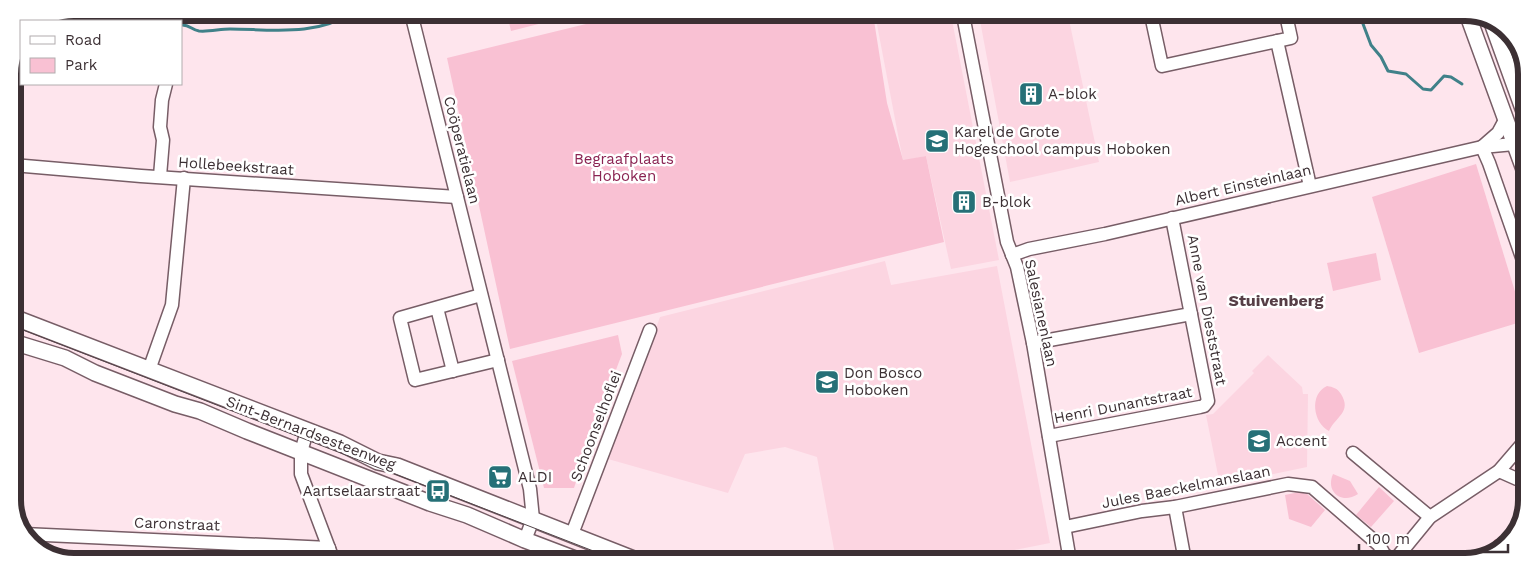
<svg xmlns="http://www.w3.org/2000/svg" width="1539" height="574" font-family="'Work Sans',sans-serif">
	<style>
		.built { fill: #fcd5e1 }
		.green { fill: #f9c1d3 }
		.forest { fill: #e88faf }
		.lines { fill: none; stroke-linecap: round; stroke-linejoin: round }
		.stream { stroke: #408189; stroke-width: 3 }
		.minor-casing { stroke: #775d66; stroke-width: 15 }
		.major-casing { stroke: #775d66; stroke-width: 18 }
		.minor { stroke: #fff; stroke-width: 12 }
		.major { stroke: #fff; stroke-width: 15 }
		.tram { stroke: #53454a; stroke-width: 1 }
		.labels { text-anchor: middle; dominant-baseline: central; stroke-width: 5; stroke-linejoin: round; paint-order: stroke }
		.poi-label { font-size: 15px; fill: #3c3034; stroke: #fff; text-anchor: start }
		.street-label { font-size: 15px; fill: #3c3034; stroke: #fff }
		.park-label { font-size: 15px; fill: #8a2352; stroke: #fff }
		.neighbourhood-label { font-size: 16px; font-weight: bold; fill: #563e46; stroke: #fff }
		.rim { fill: none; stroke: #3c3034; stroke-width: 6 }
	</style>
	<rect width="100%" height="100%" fill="#fee5ed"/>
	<g class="built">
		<path d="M875,14L951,15L999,260L951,269L926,156L903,161Z"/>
		<path d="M979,15H1068L1099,162L1010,182Z"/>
		<path d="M885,261L891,285L997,266L1050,543L964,560H929L913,556L893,560H836L817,457L785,447L745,454L728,493L608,459L660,317Z"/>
		<path d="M1268,355L1302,387L1303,394H1308L1307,467L1220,485L1206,415L1213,414L1254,373L1252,371Z"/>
	</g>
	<g class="green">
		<path d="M507,14H578L511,31Z"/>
		<path d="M627,14H873L887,103L903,160L926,156L944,242L510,349L447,58Z"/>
		<path d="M1476,164L1524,321L1419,353L1372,197Z"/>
		<path d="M1376,253L1381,280L1333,291L1327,263Z"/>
		<path d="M618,335L622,354L592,433L574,488H544L512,361Z"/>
		<path d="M1327,386C1333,387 1337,388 1341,394C1352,412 1336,416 1329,431C1313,423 1309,394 1327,386Z"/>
		<path d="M1333,474L1350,481L1358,494C1342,505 1325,492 1333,474Z"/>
		<path d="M1379,487L1394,501L1371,527L1356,515Z"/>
		<path d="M1299,492L1307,494L1325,510L1311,527L1289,519L1285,495Z"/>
	</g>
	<g class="forest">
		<path d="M1524,449L1523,470L1519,472L1515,468L1516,460Z"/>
		<path d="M1513,533L1499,551L1493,553L1494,540Z"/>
	</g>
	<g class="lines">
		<g class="stream">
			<path d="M103,13C110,14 116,18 123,19C137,19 147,10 159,21"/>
			<path d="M1360,16L1371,45L1381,57L1388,71L1406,74L1423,89L1431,90L1444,76L1451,77L1462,84"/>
			<path d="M181,25C189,24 192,30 199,31C209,32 220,29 230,29C268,29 317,37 350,13"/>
		</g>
		<defs>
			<g id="minor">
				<path d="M411,13L530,489L533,519L525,540"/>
				<path d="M963,15L1007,242L1017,267L1033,343L1070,561"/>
				<path d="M1151,15L1162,66L1291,38L1286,15"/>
				<path d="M1277,41L1310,186"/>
				<path d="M16,63L21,64"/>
				<path d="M1482,147L1489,163L1525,266"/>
				<path d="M1482,147L1498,133L1505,120"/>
				<path d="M13,165L141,176L457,197"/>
				<path d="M160,176L163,140L160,127L162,100L166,84"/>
				<path d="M1012,255L1029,249L1105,234L1482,147L1514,144"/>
				<path d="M481,295L400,318L415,380L498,360"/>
				<path d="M437,308L453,371"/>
				<path d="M1033,343L1191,314"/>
				<path d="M149,370L172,305L184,178"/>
				<path d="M307,431L301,452V474L333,559"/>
				<path d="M1049,436L1200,407L1204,406L1208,401L1172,218"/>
				<path d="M1353,453L1430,517"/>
				<path d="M1499,471L1517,479L1523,477"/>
				<path d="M1175,507L1185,561"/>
				<path d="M1065,527L1142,511L1175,507L1288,484L1312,487L1379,545L1384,554L1393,561"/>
				<path d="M24,534L329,548"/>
				<path d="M572,534L650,330"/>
				<path d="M1394,561L1430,517L1499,471L1524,442"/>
			</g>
			<g id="major">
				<path d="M1468,16L1526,175"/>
				<path d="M1491,20L1526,117"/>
				<path d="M13,317L340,443L378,462L397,466L636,560"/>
				<path d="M13,342L65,358L95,373L175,404L200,411L247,431L430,503L467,515L525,540L575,559"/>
			</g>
		</defs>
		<use href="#minor" class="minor-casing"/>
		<use href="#major" class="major-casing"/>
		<use href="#minor" class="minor"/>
		<use href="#major" class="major"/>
		<path class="tram" d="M13,326L614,559"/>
	</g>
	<defs>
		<symbol id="building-square" viewBox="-11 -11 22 22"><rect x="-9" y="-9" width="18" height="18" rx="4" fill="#267077" stroke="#fff"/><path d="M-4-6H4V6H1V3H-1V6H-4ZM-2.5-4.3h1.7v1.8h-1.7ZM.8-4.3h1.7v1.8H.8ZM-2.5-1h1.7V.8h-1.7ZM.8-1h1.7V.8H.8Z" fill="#fff"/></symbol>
		<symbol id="school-square" viewBox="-11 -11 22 22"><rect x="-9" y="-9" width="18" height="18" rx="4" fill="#267077" stroke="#fff"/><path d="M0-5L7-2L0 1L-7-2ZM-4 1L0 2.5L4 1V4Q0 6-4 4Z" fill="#fff"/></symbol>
		<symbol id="supermarket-square" viewBox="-11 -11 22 22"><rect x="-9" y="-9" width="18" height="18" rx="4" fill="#267077" stroke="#fff"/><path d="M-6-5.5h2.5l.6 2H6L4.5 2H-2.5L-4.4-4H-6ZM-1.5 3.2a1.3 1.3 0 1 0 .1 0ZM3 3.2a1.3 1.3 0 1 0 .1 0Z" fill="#fff"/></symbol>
		<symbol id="bus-square" viewBox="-11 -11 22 22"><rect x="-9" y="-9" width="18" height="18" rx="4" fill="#267077" stroke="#fff"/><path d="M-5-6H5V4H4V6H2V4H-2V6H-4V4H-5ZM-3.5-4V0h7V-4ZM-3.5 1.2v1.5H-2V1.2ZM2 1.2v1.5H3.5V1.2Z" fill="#fff"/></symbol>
	</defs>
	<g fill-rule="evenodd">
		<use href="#building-square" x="1017" y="80" width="28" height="28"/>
		<use href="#school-square" x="923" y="127" width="28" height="28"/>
		<use href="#building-square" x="950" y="188" width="28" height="28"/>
		<use href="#school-square" x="813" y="368" width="28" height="28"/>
		<use href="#school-square" x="1245" y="427" width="28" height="28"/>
		<use href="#supermarket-square" x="486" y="463" width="28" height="28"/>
		<use href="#bus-square" x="424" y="477" width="28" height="28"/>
	</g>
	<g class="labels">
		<g class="poi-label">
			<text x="1048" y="94">A-blok</text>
			<text x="954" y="132">Karel de Grote<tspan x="954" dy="17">Hogeschool campus Hoboken</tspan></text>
			<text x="982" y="202">B-blok</text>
			<text x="844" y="373">Don Bosco<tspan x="844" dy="17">Hoboken</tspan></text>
			<text x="1276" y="441">Accent</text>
			<text x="518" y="477">ALDI</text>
			<text x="420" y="491" text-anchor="end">Aartselaarstraat</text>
		</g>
		<g class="street-label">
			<text transform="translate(462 150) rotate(76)">Coöperatielaan</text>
			<text transform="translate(236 166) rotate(4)">Hollebeekstraat</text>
			<text transform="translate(1243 185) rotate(-13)">Albert Einsteinlaan</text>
			<text transform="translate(1207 310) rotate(79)">Anne van Dieststraat</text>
			<text transform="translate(1041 313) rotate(78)">Salesianenlaan</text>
			<text transform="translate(1123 405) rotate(-11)">Henri Dunantstraat</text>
			<text transform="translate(596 426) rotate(-69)">Schoonselhoflei</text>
			<text transform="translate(311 433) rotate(21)">Sint-Bernardsesteenweg</text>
			<text transform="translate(1186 487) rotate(-11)">Jules Baeckelmanslaan</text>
			<text transform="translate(177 524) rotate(2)">Caronstraat</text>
		</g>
		<g class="park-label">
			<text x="624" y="159">Begraafplaats<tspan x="624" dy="17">Hoboken</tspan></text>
		</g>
		<g class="neighbourhood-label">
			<text x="1276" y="300">Stuivenberg</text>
		</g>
	</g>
	<path d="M0 0H1539V574H0ZM74 21H1465A53 53 0 0 1 1518 74V500A53 53 0 0 1 1465 553H74A53 53 0 0 1 21 500V74A53 53 0 0 1 74 21Z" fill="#fff" fill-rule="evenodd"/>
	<path class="rim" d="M74 21H1465A53 53 0 0 1 1518 74V500A53 53 0 0 1 1465 553H74A53 53 0 0 1 21 500V74A53 53 0 0 1 74 21Z"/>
	<rect x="20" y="20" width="162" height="65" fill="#ffffff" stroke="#b1acae"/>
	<rect x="30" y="36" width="25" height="8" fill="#ffffff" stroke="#b1acae"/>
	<text x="65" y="45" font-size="15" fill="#3c3034">Road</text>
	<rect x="30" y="58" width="25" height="15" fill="#f9c1d3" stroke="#b1acae"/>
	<text x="65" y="70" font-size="15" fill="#3c3034">Park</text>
	<path d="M1359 544v8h149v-8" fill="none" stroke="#3c3034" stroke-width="2.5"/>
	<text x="1366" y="544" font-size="15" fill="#3c3034" stroke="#ffffff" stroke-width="4" paint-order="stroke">100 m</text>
</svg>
